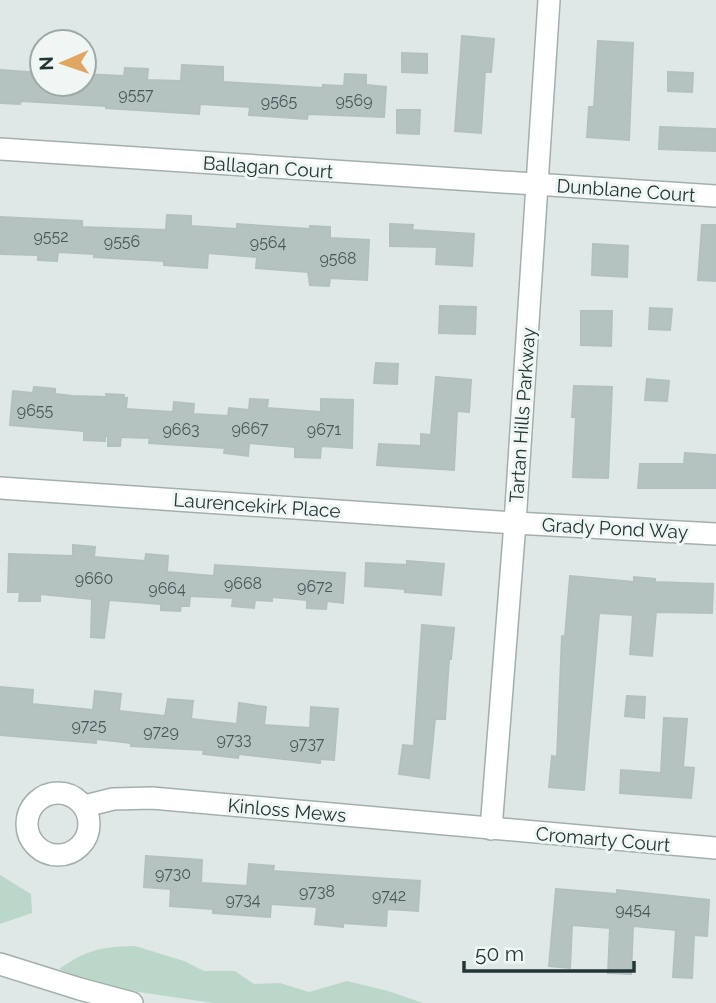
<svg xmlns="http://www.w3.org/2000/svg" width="716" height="1003" font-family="Raleway,sans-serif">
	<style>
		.green { fill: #bad7ca }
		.building { fill: #b5c3c0; stroke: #b2c1bf; stroke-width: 2 }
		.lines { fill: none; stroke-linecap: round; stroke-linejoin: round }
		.minor-casing { stroke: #a3afae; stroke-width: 24 }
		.minor { stroke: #fff; stroke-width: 21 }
		.labels { text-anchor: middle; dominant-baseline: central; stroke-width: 6; stroke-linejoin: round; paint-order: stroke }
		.number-label { font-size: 16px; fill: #475958 }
		.street-label { font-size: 19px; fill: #223636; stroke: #eff6f4 }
	</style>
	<rect width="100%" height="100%" fill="#dfe8e7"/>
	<g class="green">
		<path d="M0,875L31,894L32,913L0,924Z"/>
		<path d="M135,946L184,961L204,971H235L254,984L280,983L309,992L347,981L388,991L423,1003H213L105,987L59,969C89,949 100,947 135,946Z"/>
	</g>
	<g class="building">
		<path d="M462,36L494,39L491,72H485L481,133L455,131Z"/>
		<path d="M598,41L633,43L629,140L587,137L589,107H594Z"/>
		<path d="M402,53L427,54V73L402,72Z"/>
		<path d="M182,65L223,67V82L323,88V85L344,86L345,74L366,75V85L386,87L384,117L308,114L307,119L249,115L250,107L200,104L199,114L106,108V106L21,101L20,104L0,103V70L42,73V84H84V74L124,76L125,68L148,69L147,80L181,81Z"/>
		<path d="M668,72L693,73L692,92L668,91Z"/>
		<path d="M397,110H420L419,134L397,133Z"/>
		<path d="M660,127L716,129V151L659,149Z"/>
		<path d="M167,215L191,216V226L237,229V224L310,229V226L330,227V238L369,240L367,280L330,278L329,286L310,285L308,272L256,268L257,257L208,253L207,268L164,265V261L94,257V254L58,252L57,261L38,260V255L0,254V217L82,221V227L166,230Z"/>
		<path d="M390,224L413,225L412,230L474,234L472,266L436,264L437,247L390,246Z"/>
		<path d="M702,225H716V281L698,280Z"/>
		<path d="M593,244L628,246L627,277L592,275Z"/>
		<path d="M440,306L476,307L475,334L439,333Z"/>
		<path d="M650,308L672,309L670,330L649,329Z"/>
		<path d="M581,311H612L611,346L581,345Z"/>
		<path d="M376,363L398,364L397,384L374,383Z"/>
		<path d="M436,377L471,380L469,412L457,411L454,470L377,465L379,444L421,446V434L431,435Z"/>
		<path d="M647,379L669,381L667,401L645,400Z"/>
		<path d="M574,386L612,387L608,478L573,477L576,417H572Z"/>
		<path d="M34,387L55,389V394L73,396L107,397L106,394L124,395V398H127L126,409L173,412L174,402L194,404L193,414L228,416L229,408L249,410L250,399L268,400L267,408L321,412V399L353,400L352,448L321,446L320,458L295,457V447L249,443L248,456L224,453L225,448L149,443L150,438L121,437L120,446H108V436H105V441L84,440V431L10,425L13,391L33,393Z"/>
		<path d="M685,453L716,455V488H638L640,464H684Z"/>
		<path d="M73,545L95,547L94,557L145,561L146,554L168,556L167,572L214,576L215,565L345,573L343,603L327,601L326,609L307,608V600L272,597V601L255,600L254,608L232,606L233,598L190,596L189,606H181L180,611L161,610V604L109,600L104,638L91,637L92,599L40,594V601H19L20,592H8L9,554L73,556Z"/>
		<path d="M407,561L444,564L441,595L405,592V589L365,586L366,563L407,565Z"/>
		<path d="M570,576L634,582V577L655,579V582L713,584L712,613L656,612L652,656L630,654L633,615L599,613L584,790L549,787L552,756L557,757L562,636L565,637Z"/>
		<path d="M422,625L454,628L451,659H449L445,719H435L429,778L399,774L403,745L414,746Z"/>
		<path d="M0,687L33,690L32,704L93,710L95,691L121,694L119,711L165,716L168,699L193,701L191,719L237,724L239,703L266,707L264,725L310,728L311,707L338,709L334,760L320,759V763L239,754L238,758L203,754L204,750L131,746V743L96,739V743L0,735Z"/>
		<path d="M627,696L645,697L644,718L625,716Z"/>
		<path d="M664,718L687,719L683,767L694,768L691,798L620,793L621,770L661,773Z"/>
		<path d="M146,856L202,860L201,883L247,886L249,864L274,866L273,871L420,881L418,911L387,909L386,926L343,923V927L315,924L317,907L271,904L270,917L213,913V909L170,906L171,889L144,887Z"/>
		<path d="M556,889L617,894V890L709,900L707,936L694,935L692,978L673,977L676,930L633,926L631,974L608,973L610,928L572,925L570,968L549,966Z"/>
	</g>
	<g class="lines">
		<defs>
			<g id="minor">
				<path d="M0,149L716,196"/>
				<path d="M0,488L515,523L716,534"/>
				<circle cx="58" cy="824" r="31"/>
				<path d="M85,806L113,799L152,798L716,848"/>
				<path d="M491,829L515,523L549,0"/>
				<path d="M0,964L80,989L132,1003"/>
			</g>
		</defs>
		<use href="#minor" class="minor-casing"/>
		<use href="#minor" class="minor"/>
	</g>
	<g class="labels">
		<g class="number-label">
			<text x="136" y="94">9557</text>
			<text x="354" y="100">9569</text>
			<text x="279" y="101">9565</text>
			<text x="51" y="236">9552</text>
			<text x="122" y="241">9556</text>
			<text x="268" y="242">9564</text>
			<text x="338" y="258">9568</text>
			<text x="35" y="410">9655</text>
			<text x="250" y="428">9667</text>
			<text x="181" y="429">9663</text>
			<text x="324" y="429">9671</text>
			<text x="94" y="578">9660</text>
			<text x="243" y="583">9668</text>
			<text x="315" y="586">9672</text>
			<text x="167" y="588">9664</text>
			<text x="89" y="725">9725</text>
			<text x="161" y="731">9729</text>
			<text x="234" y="739">9733</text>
			<text x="307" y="743">9737</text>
			<text x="173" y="873">9730</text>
			<text x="317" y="891">9738</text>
			<text x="389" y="895">9742</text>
			<text x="243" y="899">9734</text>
			<text x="633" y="909">9454</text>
		</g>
		<g class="street-label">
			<text transform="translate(268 167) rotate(4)">Ballagan Court</text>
			<text transform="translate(626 190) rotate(4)">Dunblane Court</text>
			<text transform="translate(522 415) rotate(-86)">Tartan Hills Parkway</text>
			<text transform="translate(257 505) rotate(4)">Laurencekirk Place</text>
			<text transform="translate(615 528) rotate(3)">Grady Pond Way</text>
			<text transform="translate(287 810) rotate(5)">Kinloss Mews</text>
			<text transform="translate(603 839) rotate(5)">Cromarty Court</text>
		</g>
	</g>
	<g transform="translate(63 63) rotate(268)"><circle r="33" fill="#eff6f4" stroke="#9da9a8" stroke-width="2"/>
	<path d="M0-5L12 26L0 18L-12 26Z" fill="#e1a564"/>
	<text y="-10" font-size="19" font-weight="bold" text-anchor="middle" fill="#223636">N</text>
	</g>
	<path d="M464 961v10h170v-10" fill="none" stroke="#223636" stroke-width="3.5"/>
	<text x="475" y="961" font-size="21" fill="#223636" stroke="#eff6f4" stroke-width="5" paint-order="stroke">50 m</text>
</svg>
